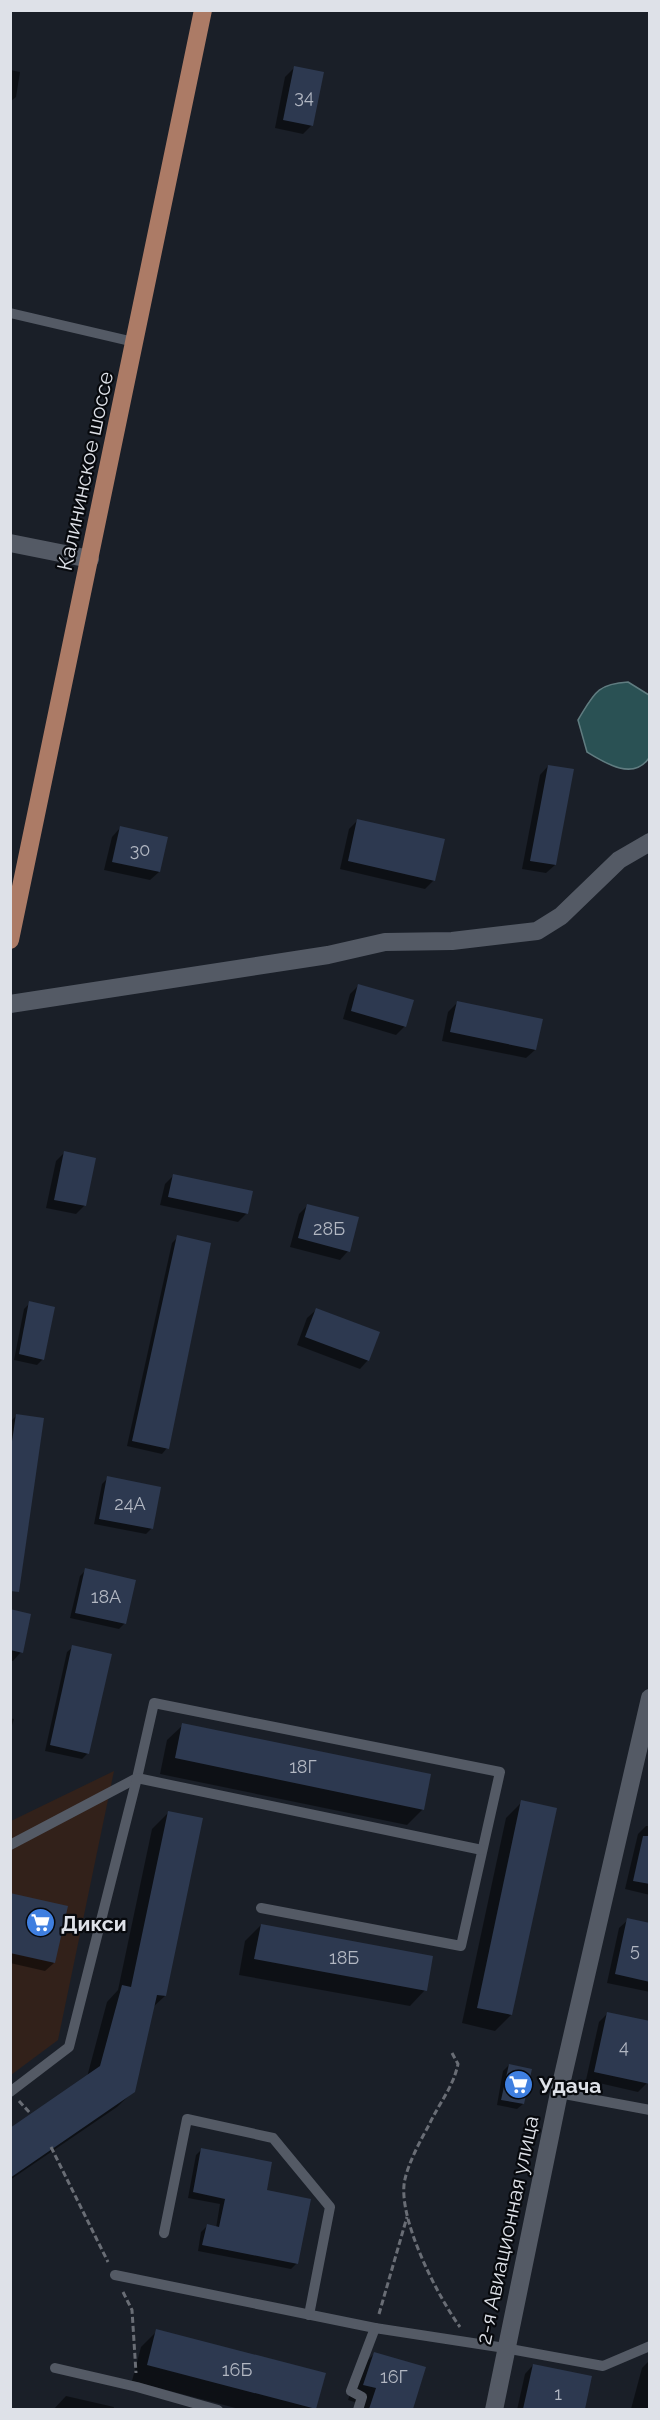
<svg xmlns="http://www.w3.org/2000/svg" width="660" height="2420" font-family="Raleway,sans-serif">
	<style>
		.commercial { fill: #32211a }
		.water { fill: #2a5154; stroke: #607c80; stroke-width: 1.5 }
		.shadow { fill: #0007 }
		.building { fill: #2d3950 }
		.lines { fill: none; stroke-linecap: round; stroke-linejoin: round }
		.path { stroke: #696d75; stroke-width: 3; stroke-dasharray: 6 3; stroke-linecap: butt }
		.lane { stroke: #545a65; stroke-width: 10 }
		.street { stroke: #545a65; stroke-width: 18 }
		.primary { stroke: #ac7b66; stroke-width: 18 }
		.labels { text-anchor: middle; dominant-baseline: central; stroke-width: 4.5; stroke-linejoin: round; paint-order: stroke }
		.number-label { font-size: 18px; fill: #b2b7c2 }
		.street-label { font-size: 21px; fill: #dee1e8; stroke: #07090d }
		.poi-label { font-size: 21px; font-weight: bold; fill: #dee1e8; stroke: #07090d; text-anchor: start }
	</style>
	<rect width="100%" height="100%" fill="#1a1f28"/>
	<path class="commercial" d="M114,1771L58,2040L11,2075V1821Z"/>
	<path class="water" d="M628,682L649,695V758C633,781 605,763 587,752L578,720C594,694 596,684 628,682Z"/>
	<g class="shadow">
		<path d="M294,68L312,125L303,134L275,128L285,77Z"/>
		<path d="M10,70L20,72L16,97L10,102Z"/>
		<path d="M548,766L555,865L546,873L522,869L540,775Z"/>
		<path d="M358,820L434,880L425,889L340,869L349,829Z"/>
		<path d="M120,828L159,872L150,880L104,870L112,837Z"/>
		<path d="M359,985L405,1026L396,1035L343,1019L350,994Z"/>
		<path d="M457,1003L535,1050L526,1058L442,1041L448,1012Z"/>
		<path d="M64,1153L85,1205L76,1214L46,1208L56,1161Z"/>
		<path d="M173,1176L247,1213L238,1222L160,1205L165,1184Z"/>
		<path d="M308,1205L348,1251L340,1260L290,1247L299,1214Z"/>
		<path d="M178,1237L167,1448L162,1454L127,1446L172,1243Z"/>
		<path d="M30,1303L43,1359L37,1365L14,1360L24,1309Z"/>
		<path d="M316,1310L368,1360L360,1369L297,1345L307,1318Z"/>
		<path d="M16,1416L10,1576V1422Z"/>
		<path d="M108,1478L152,1528L146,1534L94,1524L102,1484Z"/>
		<path d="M86,1570L125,1623L119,1629L70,1618L80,1576Z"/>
		<path d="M10,1611L21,1652L13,1661H10Z"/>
		<path d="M73,1647L88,1753L82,1759L45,1751L67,1652Z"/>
		<path d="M10,1718L14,1719L10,1732Z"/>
		<path d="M183,1725L423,1809L407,1825L160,1774L167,1740Z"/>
		<path d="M522,1802L511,2015L495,2031L462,2023L506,1818Z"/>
		<path d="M168,1813L165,1996L153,2007L134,2091L117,2107L10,2180V2130L87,2077L107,2002L118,1990L152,1829Z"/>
		<path d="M646,1826H650V1895L625,1889L638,1834Z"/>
		<path d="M10,1894L54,1963L45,1971L10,1963Z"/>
		<path d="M628,1920L650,1925V1992L607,1983L619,1928Z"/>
		<path d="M261,1925L425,1990L410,2006L239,1975L245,1941Z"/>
		<path d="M608,2013L647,2083L638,2092L586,2080L599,2022Z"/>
		<path d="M509,2065L523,2104L517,2109L497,2105L503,2071Z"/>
		<path d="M202,2149L265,2191L297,2263L291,2269L198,2251L201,2232L207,2226L216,2228L220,2204L188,2198L196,2155Z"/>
		<path d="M157,2331L315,2408L243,2410L132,2381L141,2347Z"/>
		<path d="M374,2354L424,2368L412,2410H359L361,2404L348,2400L358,2370Z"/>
		<path d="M650,2360V2410L631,2409L642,2368Z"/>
		<path d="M533,2365L590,2377L583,2410H517L525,2374Z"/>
		<path d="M66,2396L114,2407L113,2410H53Z"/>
	</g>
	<g class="building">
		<path d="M294,66L324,72L313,126L283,120Z"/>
		<path d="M548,765L574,769L556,865L530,861Z"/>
		<path d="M357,819L445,839L435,881L348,861Z"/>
		<path d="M120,826L168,837L160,872L112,862Z"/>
		<path d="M358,984L414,1000L406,1027L351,1011Z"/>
		<path d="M457,1001L543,1019L536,1050L450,1032Z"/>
		<path d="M64,1151L96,1158L86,1206L54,1200Z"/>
		<path d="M173,1174L253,1191L248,1214L168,1197Z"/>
		<path d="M307,1204L359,1217L350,1252L298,1238Z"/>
		<path d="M177,1235L211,1243L169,1449L132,1441Z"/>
		<path d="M29,1301L55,1307L44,1360L19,1354Z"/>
		<path d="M316,1308L380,1332L369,1361L305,1337Z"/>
		<path d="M16,1414L44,1418L19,1592L10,1591V1455Z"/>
		<path d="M107,1476L161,1487L153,1529L99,1519Z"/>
		<path d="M85,1568L136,1580L126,1624L75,1613Z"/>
		<path d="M10,1609L31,1614L23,1653L10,1650Z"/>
		<path d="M72,1645L112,1654L89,1754L50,1745Z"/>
		<path d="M182,1723L431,1774L424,1810L175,1758Z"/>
		<path d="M521,1800L557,1808L512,2015L477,2008Z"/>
		<path d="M168,1811L203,1818L166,1996L157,1995L135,2092L10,2178V2128L100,2066L122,1985L131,1987Z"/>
		<path d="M643,1836H650V1884L633,1881Z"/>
		<path d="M10,1893L68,1906L55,1963L10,1953Z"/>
		<path d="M627,1918L650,1923V1982L615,1974Z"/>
		<path d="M261,1924L433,1956L427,1991L254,1959Z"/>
		<path d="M607,2012L650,2021V2084L594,2072Z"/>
		<path d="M509,2064L532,2069L524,2104L501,2100Z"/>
		<path d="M201,2148L272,2162L267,2190L311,2199L298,2264L202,2245L207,2224L219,2227L225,2199L193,2192Z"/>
		<path d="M156,2329L326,2373L316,2409L147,2365Z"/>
		<path d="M374,2352L426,2367L413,2409H369L376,2388L363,2385Z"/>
		<path d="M533,2364L592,2376L585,2409H523Z"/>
	</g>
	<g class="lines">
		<g class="path">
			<path d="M452,2053L458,2064C453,2088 439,2103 429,2125C420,2141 409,2162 405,2179C396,2216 438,2297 460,2327"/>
			<path d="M19,2101L30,2113"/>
			<path d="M51,2147L108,2262"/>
			<path d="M123,2292L132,2310L136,2373"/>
			<path d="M379,2314L407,2217"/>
		</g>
		<g class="lane">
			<path d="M10,313L134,342"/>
			<path d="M10,1845L137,1778L154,1703L500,1772L461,1946L261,1908"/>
			<path d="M10,2092L69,2047L137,1778L482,1850"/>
			<path d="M559,2093L650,2110"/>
			<path d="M164,2233L187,2119L273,2138L330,2207L309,2315"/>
			<path d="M115,2275L375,2328"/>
			<path d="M55,2368L137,2387L218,2410"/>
			<path d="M358,2410L362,2397L351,2391L375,2328L505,2348L603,2366L650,2346"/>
		</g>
		<g class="street">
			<path d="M10,543L90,559"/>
			<path d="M10,1004L328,955L385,942L452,941L537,931L561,916L619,860L650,842"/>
			<path d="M494,2410L559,2093L650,1698"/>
		</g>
		<path class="primary" d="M10,940L203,10"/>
	</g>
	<defs>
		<symbol id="supermarket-disc" viewBox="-11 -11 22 22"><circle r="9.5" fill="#3f7fe0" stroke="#07090d"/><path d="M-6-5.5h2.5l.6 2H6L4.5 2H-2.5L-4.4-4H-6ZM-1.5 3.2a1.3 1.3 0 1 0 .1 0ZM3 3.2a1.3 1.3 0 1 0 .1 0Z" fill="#fff"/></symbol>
	</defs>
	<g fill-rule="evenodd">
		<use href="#supermarket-disc" x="24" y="1906" width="33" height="33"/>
		<use href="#supermarket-disc" x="502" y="2068" width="33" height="33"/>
	</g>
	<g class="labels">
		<g class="number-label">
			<text x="304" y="96">34</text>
			<text x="140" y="849">30</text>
			<text x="329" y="1228">28Б</text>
			<text x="130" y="1503">24А</text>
			<text x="106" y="1596">18А</text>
			<text x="303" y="1766">18Г</text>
			<text x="635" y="1949">5</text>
			<text x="344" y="1957">18Б</text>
			<text x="624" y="2046">4</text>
			<text x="237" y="2369">16Б</text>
			<text x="394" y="2376">16Г</text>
			<text x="558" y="2393">1</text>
		</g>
		<g class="street-label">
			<text transform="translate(85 471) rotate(-78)">Калининское шоссе</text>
			<text transform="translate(507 2230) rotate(-78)">2-я Авиационная улица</text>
		</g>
		<g class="poi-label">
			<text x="61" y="1923">Дикси</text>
			<text x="539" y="2085">Удача</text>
		</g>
	</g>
	<rect width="660" height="2420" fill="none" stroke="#dee1e8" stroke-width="24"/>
</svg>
